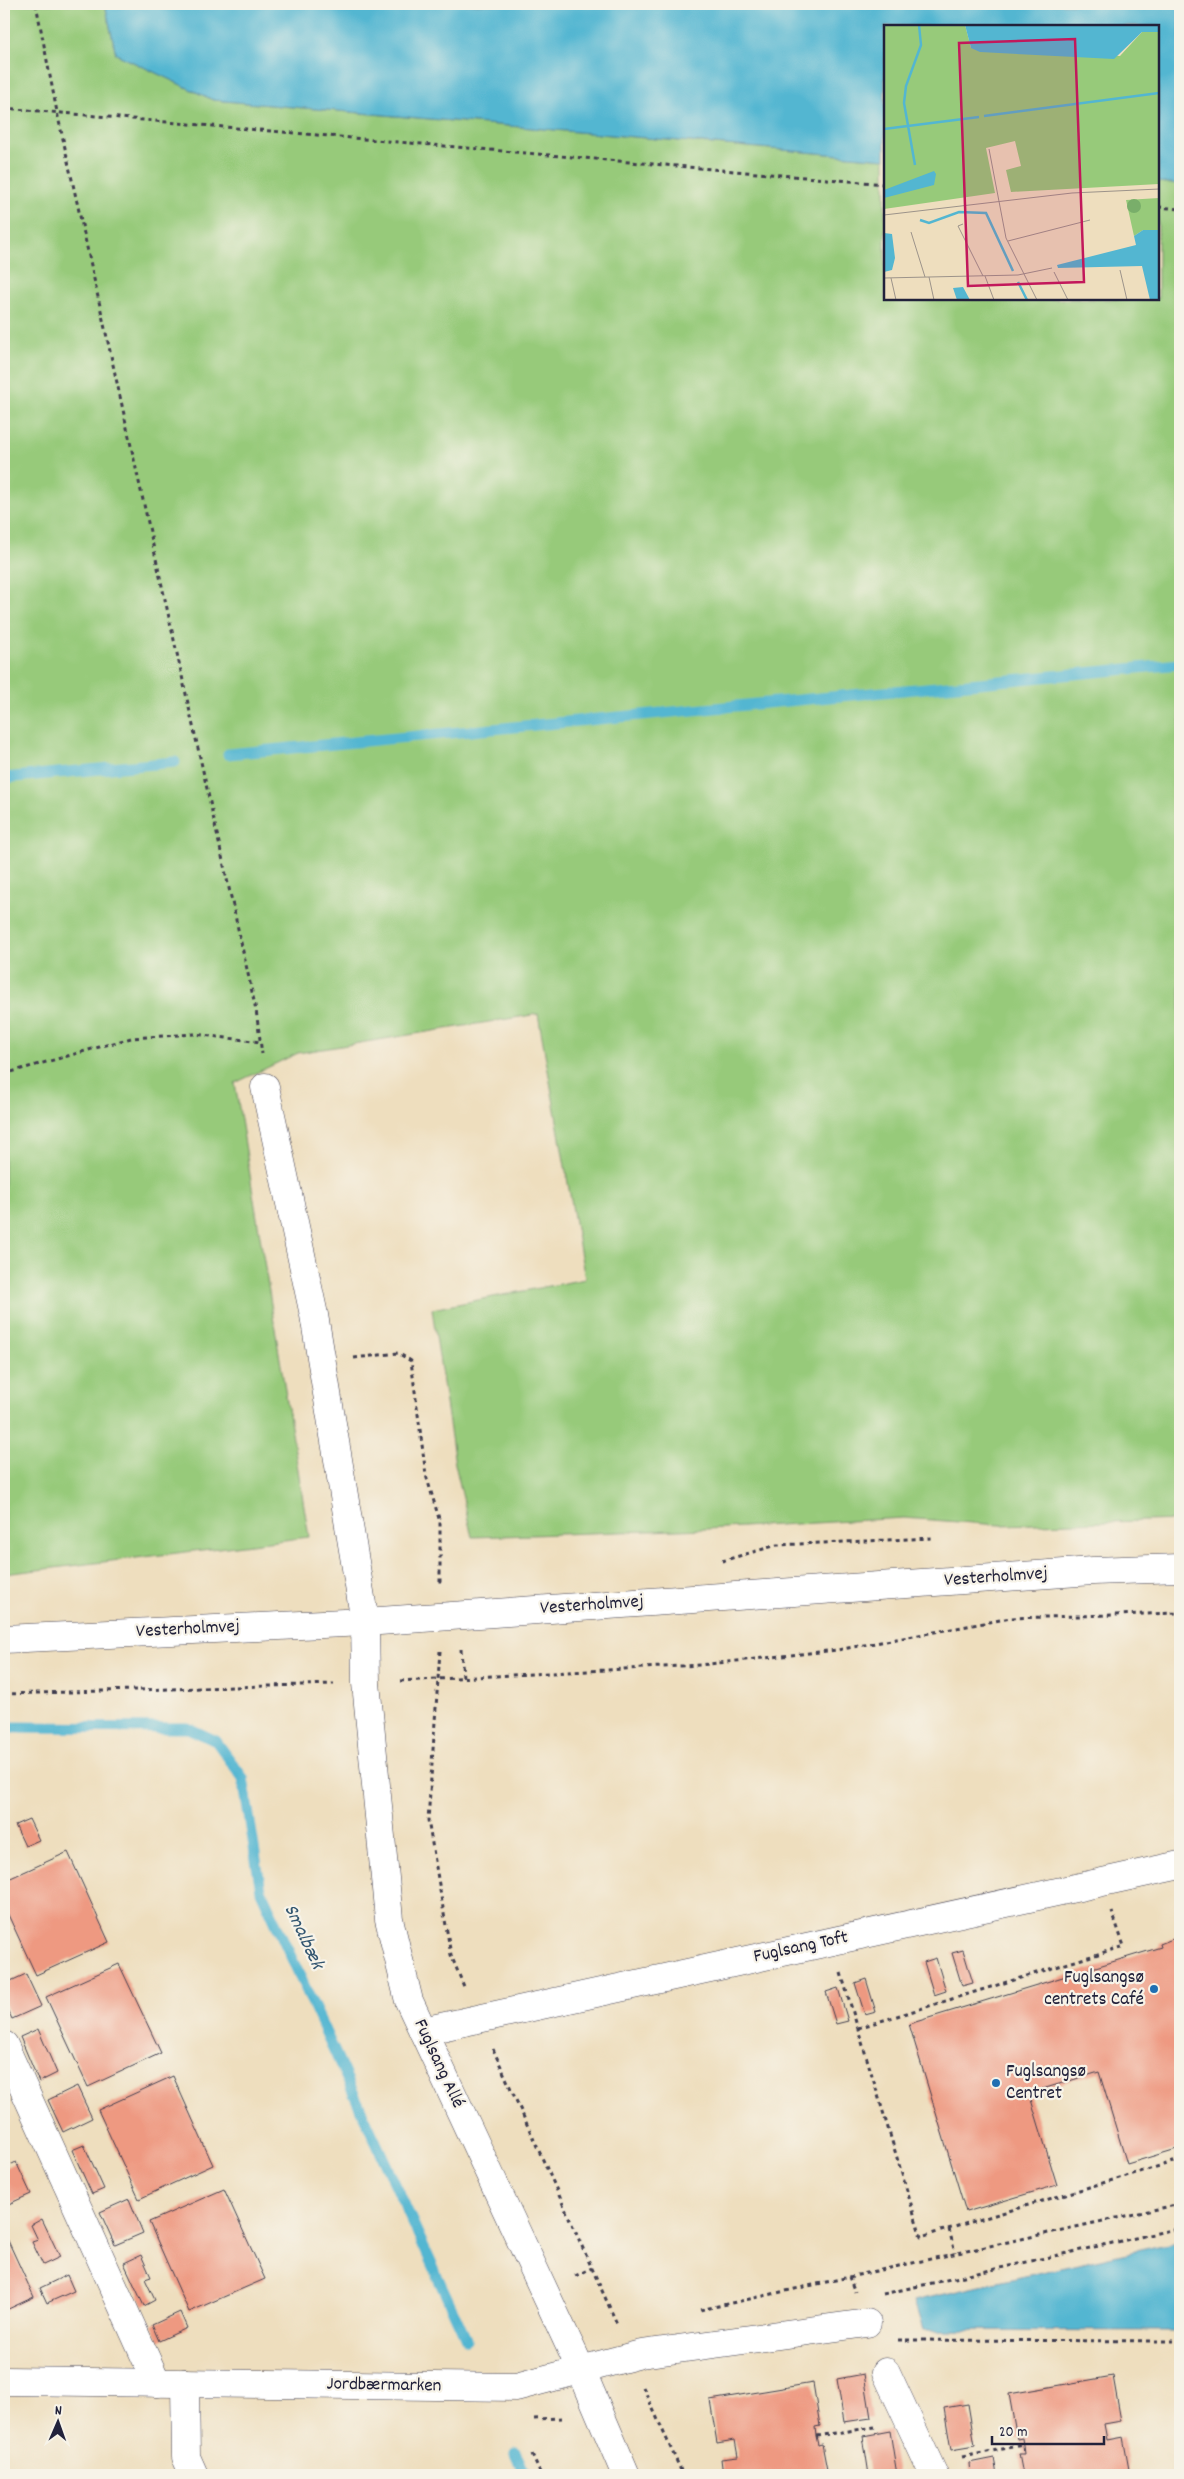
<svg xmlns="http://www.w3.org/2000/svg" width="1184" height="2479" font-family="Dekko,sans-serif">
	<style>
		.green { fill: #97ca7a; stroke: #5c765a }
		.water { fill: #53b6d1; stroke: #3a6c86 }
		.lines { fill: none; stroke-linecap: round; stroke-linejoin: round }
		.stream { stroke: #53b6d1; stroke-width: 11 }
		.building { fill: #ee9981 }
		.minor-casing { stroke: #413e4f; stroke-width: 29 }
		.path { stroke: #413e4f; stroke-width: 3; stroke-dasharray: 4 4; stroke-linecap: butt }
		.minor { stroke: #fff; stroke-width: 28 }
		.poi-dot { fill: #1f6fb2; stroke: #f7f3e8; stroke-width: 2 }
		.labels { text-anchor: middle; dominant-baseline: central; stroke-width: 4.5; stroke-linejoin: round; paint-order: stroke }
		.street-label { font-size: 19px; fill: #22223b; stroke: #f7f3e8 }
		.poi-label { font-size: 19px; fill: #22223b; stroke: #f7f3e8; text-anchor: end }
		.water-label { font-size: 20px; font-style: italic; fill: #335670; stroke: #f7f3e8 }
		.inset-river { fill: none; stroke: #53b6d1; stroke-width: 2.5 }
		.inset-road { fill: none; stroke: #9c938a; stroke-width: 1 }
		.view { fill: #c2185b; fill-opacity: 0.15; stroke: #c2185b; stroke-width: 2.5 }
		.inset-edge { fill: none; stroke: #22223b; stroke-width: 2.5 }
	</style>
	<rect width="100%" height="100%" fill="#f7f3e8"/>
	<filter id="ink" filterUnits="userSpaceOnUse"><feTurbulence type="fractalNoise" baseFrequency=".02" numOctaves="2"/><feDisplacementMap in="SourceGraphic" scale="10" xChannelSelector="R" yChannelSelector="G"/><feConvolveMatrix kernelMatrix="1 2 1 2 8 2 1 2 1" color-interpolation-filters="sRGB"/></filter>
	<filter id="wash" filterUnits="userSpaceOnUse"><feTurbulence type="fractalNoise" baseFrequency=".0096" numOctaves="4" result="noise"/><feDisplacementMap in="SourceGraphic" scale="20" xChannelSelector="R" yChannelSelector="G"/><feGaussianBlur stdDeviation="1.12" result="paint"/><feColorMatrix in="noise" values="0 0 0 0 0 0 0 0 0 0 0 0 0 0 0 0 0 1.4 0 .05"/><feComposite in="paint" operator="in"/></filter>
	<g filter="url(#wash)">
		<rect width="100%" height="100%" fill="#eedebe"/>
		<path class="green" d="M4,4H105L116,54L213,100L885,159V299H1158V182L1180,184V1520L1000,1525L904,1518L706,1529L472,1537L455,1464L432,1309L585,1279L538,1014L298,1053L235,1083L309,1537L4,1574Z"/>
		<g class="water">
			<path d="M105,4H1180V184L1158,182V26H885V159L213,100L116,54Z"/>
			<path d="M1180,2241V2331L923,2330L914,2301Z"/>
		</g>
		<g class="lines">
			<g class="stream">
				<path d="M228,754L1180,664"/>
				<path d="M4,778L175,762"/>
				<path d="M4,1727L188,1728L216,1741L243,1778L261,1891L466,2339"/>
				<path d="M516,2454L526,2475"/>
			</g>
		</g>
		<g id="blocks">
			<g class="building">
				<path d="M29,1819L39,1840L25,1846L15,1825Z"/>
				<path d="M68,1852L109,1942L36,1975L4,1906V1881Z"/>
				<path d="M1180,1936V2148L1127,2164L1099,2072L1029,2093L1057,2185L966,2212L909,2024L1161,1947L1160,1944Z"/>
				<path d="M963,1950L973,1983L962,1986L952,1953Z"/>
				<path d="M936,1958L946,1991L934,1995L924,1962Z"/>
				<path d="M119,1964L161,2053L88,2087L46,1997Z"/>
				<path d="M26,1974L41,2006L12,2019L4,2002V1984Z"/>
				<path d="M866,1979L876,2012L865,2015L855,1983Z"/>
				<path d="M838,1988L848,2021L836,2024L826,1992Z"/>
				<path d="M38,2029L57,2073L39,2082L20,2037Z"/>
				<path d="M173,2076L213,2165L139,2199L98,2110Z"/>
				<path d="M77,2086L92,2118L63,2132L48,2100Z"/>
				<path d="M84,2145L104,2189L92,2194L72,2150Z"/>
				<path d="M16,2162L31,2194L4,2206V2168Z"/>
				<path d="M224,2189L265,2279L189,2312L149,2222Z"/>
				<path d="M129,2199L143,2233L115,2245L100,2212Z"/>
				<path d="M42,2219L60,2257L43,2265L32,2242L38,2240L31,2225Z"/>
				<path d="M4,2232L34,2297L4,2311Z"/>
				<path d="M141,2255L151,2277L145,2279L155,2300L144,2306L124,2263Z"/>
				<path d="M67,2275L74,2291L47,2303L40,2288Z"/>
				<path d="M180,2312L187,2328L159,2341L152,2325Z"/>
				<path d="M864,2374L871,2418L844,2422L837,2379Z"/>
				<path d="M1113,2376L1121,2421L1104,2424L1107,2440L1123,2437L1130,2475H1023L1019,2454H1024L1022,2438L1017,2439L1009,2394Z"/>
				<path d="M813,2383L820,2426L815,2427L816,2436L818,2445L822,2444L828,2475H723L721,2459L738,2457L735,2440L717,2443L710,2400Z"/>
				<path d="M968,2404L975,2446L951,2450L944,2408Z"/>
				<path d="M890,2431L897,2475H869L863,2436Z"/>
				<path d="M994,2458L997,2475H970L969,2463Z"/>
			</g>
		</g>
	</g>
	<g filter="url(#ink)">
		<use href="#blocks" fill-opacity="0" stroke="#413e4f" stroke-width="1"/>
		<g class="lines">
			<defs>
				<g id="minor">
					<path d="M265,1087L314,1315L365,1622L366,1683L389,1919L409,2001L582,2372L626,2475"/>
					<path d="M4,1639L365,1622L1093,1571L1180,1568"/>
					<path d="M423,2031L1180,1865"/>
					<path d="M4,2045L157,2383"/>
					<path d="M886,2372L934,2475"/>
					<path d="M4,2381L516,2387L641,2354L867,2323"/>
					<path d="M185,2383L186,2457L194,2475"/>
				</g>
			</defs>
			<use href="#minor" class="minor-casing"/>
			<g class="path">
				<path d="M36,4L57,112L256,1010L262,1054"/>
				<path d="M4,108L885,184"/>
				<path d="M1158,207L1180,209"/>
				<path d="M4,1074L131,1038L194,1034L261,1042"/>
				<path d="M354,1358L398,1353L411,1361L426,1475L440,1522V1584"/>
				<path d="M722,1561L777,1545L932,1538"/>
				<path d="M461,1649L463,1678"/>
				<path d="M440,1651L428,1820L451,1955L465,1989"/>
				<path d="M400,1681L700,1665L837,1650L1011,1618L1180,1613"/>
				<path d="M4,1694L334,1684"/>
				<path d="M841,1973L921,2237L1180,2160"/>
				<path d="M858,2028L1124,1946L1112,1912"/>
				<path d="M493,2049L618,2326"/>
				<path d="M949,2229L955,2253"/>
				<path d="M575,2276L592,2268"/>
				<path d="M849,2277L1180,2204"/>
				<path d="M883,2294L1180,2228"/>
				<path d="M700,2310L849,2277L855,2292"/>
				<path d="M898,2340L1180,2341"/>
				<path d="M643,2387L683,2475"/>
				<path d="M534,2419L565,2418"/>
				<path d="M816,2436L875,2427"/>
				<path d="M532,2455L541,2475"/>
				<path d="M962,2457L1023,2445"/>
			</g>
			<use href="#minor" class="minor"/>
		</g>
	</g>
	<g class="poi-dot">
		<circle cx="1154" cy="1989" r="5"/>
		<circle cx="996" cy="2083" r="5"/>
	</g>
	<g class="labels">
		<g class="street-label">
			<text transform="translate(996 1578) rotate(-4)">Vesterholmvej</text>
			<text transform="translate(592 1606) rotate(-4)">Vesterholmvej</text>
			<text transform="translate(188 1630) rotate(-3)">Vesterholmvej</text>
			<text transform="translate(801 1948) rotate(-12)">Fuglsang Toft</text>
			<text transform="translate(438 2064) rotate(65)">Fuglsang Allé</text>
			<text transform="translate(384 2386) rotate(1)">Jordbærmarken</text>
		</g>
		<g class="poi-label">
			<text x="1144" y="1978">Fuglsangsø<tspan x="1144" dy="22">centrets Café</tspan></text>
			<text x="1006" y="2072" text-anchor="start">Fuglsangsø<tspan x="1006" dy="22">Centret</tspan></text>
		</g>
		<g class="water-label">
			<text transform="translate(303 1937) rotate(65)">Smalbæk</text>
		</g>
	</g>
	<g transform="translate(884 25)">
		<rect width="275" height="275" fill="#eedebe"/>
		<path d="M0,0H81L87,23L236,31L258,7H275V159L127,167L122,145L137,141L131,116L102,123L111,168L0,184ZM275,173V205H259L250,211L242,175Z" fill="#97ca7a"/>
		<path d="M243 181a7 7 0 1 1 14 0a7 7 0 1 1-14 0Z" fill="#79ae6a"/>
		<path d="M81,0H275V7H258L230,34L96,27L87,23ZM50,146L52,149L50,160L0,173V165ZM259,205H275V275H266L258,241L174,243L173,240L252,220L250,211ZM0,208L8,209L11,233L8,245L0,247ZM79,262L86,275H73L69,263Z" fill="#53b6d1"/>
		<path class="inset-river" d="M100,91L275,68M0,104L95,92M31,140L20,78L22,61L37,20L35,0M36,195L45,198L75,187L102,188L129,246M134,257L143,275"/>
		<path class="inset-road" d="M105,124L122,213L153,275M0,190L188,168L275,164M79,199L74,201L99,251M27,207L41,252M124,216L206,195M236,245L243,275M170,247L184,275M101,251L110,275M45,252L50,275M0,253L134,250L168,243M7,253L12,275"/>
		<path class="view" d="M191,14L200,257L84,261L75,18Z"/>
		<rect width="275" height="275" class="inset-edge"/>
	</g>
	<rect width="1184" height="2479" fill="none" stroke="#f7f3e8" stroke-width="20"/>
	<g transform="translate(58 2422) rotate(2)" stroke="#f7f3e8" stroke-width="4" paint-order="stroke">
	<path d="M0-4L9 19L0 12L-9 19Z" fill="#22223b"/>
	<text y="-8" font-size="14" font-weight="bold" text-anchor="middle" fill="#22223b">N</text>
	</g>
	<path d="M992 2436v8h112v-8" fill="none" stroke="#22223b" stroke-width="2.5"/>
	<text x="999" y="2436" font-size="15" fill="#22223b" stroke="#f7f3e8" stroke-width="4" paint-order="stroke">20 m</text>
</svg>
